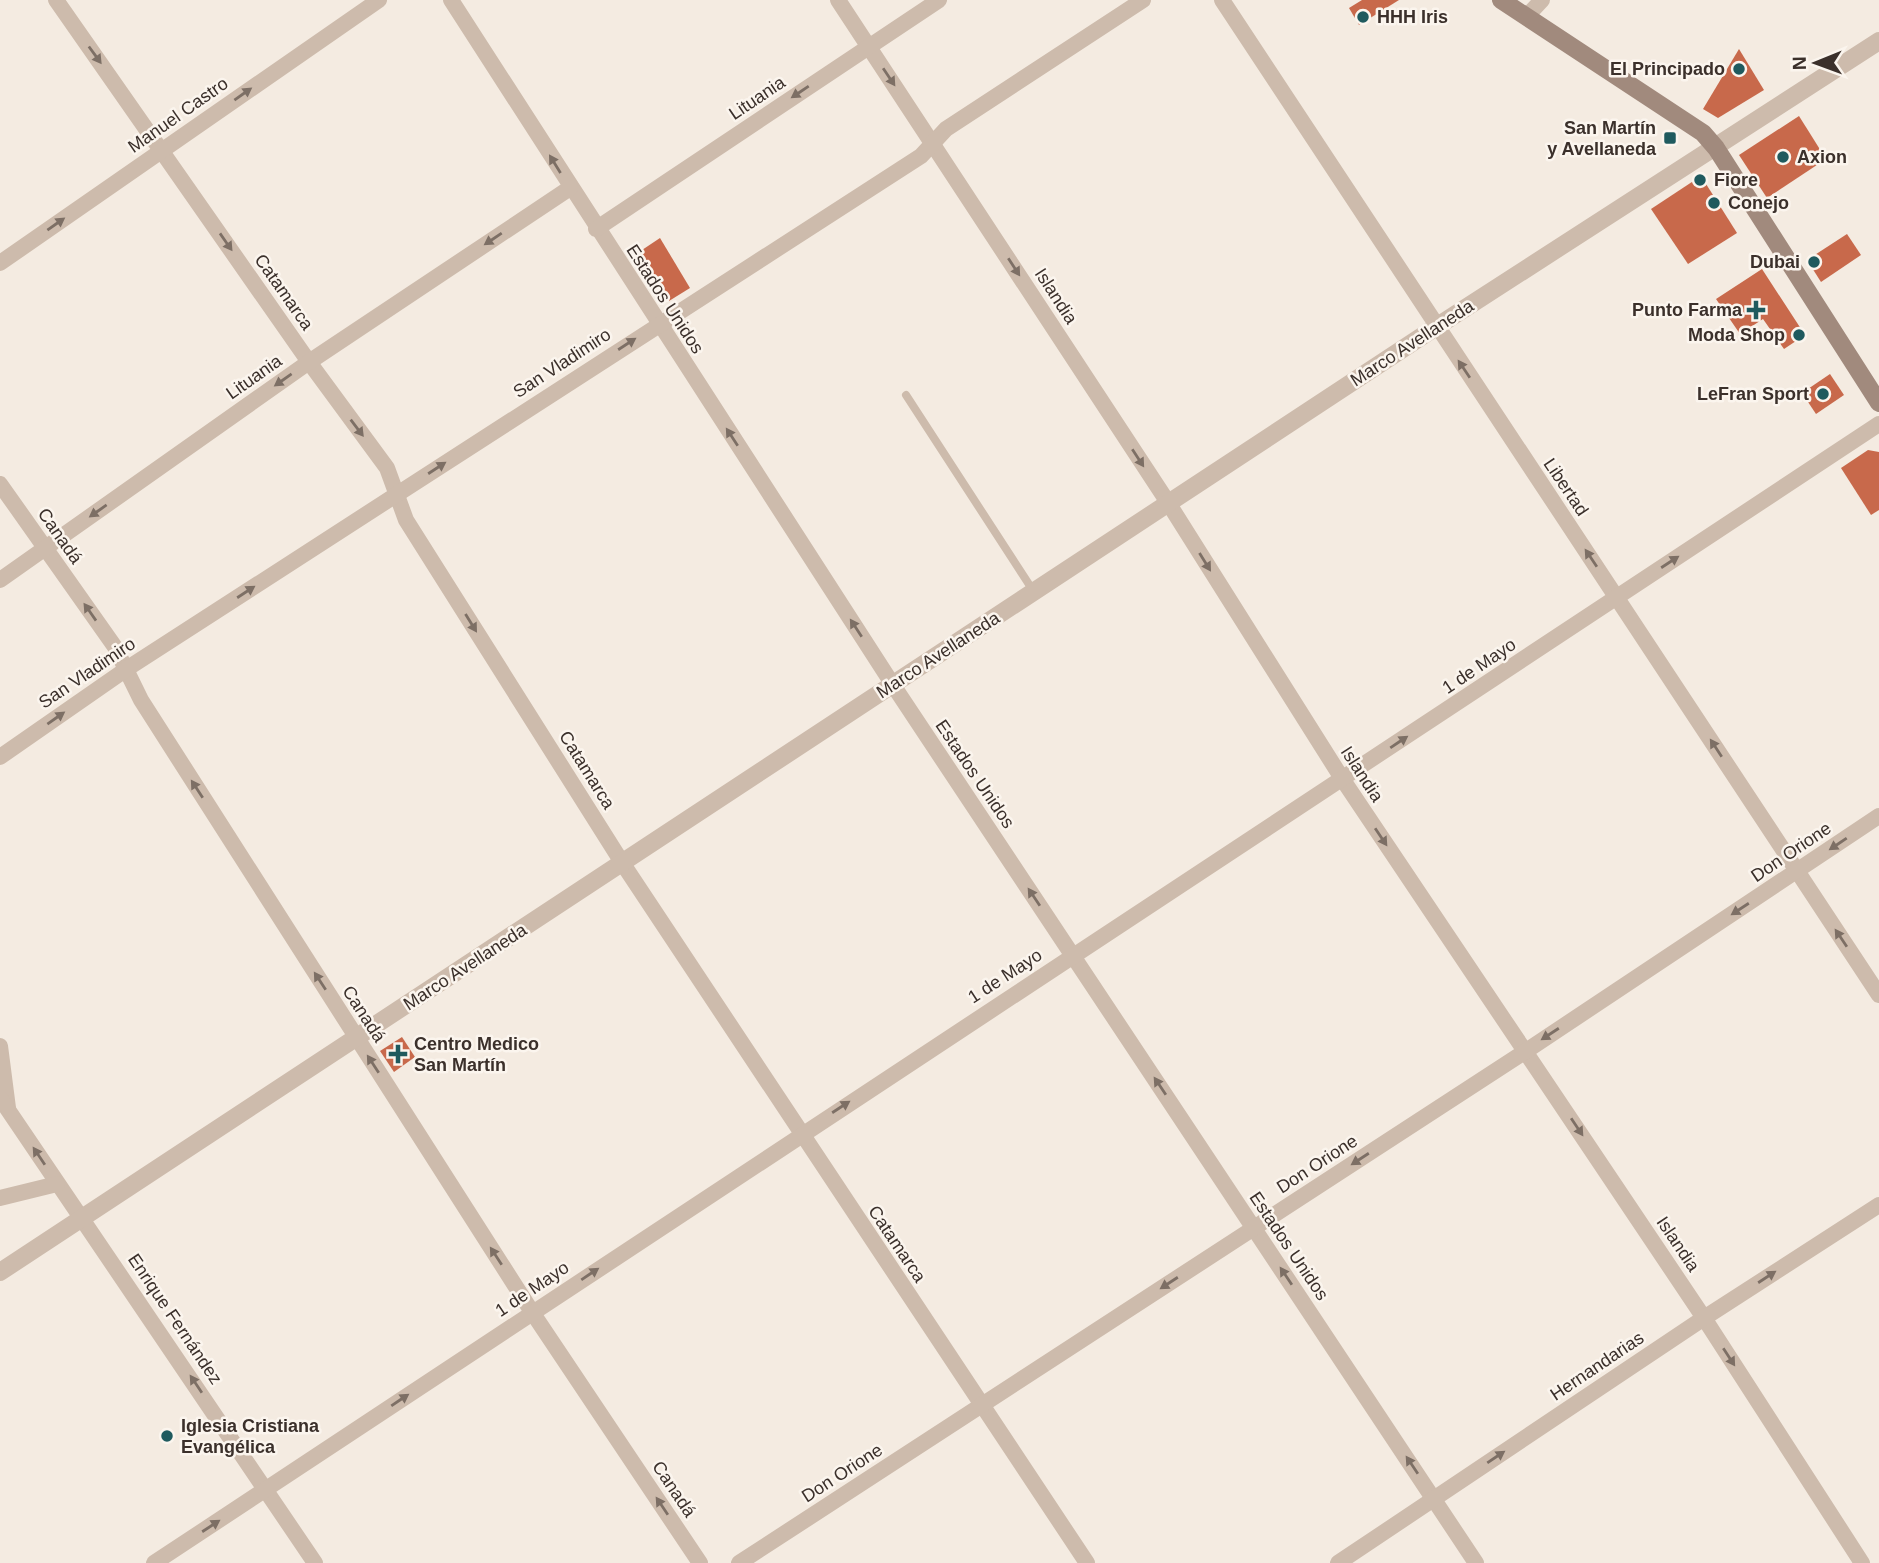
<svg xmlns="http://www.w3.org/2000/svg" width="1879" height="1563" font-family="Arial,sans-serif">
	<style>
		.building { fill: #c8694b }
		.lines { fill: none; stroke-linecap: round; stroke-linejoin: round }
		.service { stroke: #cdbbac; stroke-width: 8 }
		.minor { stroke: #cdbbac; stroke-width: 16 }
		.tertiary { stroke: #cdbbac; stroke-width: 18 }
		.secondary { stroke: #a18a7d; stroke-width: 18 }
		.oneway { fill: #7d6f65 }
		.poi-dot { fill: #1f5a5e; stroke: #fbf5ee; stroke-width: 2.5 }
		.labels { text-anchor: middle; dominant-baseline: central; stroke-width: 5; stroke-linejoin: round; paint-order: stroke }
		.poi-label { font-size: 18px; font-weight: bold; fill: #3b302b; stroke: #fbf5ee; text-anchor: start }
		.street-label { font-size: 18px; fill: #3b302b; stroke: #fbf5ee }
	</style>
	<rect width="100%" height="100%" fill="#f4ebe1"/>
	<g class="building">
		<path d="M1362,0H1399L1359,25L1349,8Z"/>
		<path d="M1739,49L1764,90L1718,118L1703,109Z"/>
		<path d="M1799,116L1826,159L1767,198L1739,155Z"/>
		<path d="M1701,176L1737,233L1688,264L1651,209Z"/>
		<path d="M1847,234L1861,255L1821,282L1807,260Z"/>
		<path d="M660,238L690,288L669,301L639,252Z"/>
		<path d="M1762,269L1805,335L1784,349L1763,319L1740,334L1716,299Z"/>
		<path d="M1830,374L1844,395L1816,414L1802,393Z"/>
		<path d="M1868,450L1879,452V510L1871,515L1841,468Z"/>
		<path d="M402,1037L415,1057L394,1072L380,1051Z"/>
	</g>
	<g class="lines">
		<path class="service" d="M906,395L1034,592"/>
		<g class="minor">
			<path d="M56,0L309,362L387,468L406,520L623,864L1087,1563"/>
			<path d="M451,0L893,685L1476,1563"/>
			<path d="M838,0L1169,504L1343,780L1704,1318L1862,1563"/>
			<path d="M1222,0L1879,995"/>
			<path d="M1527,16L1542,0"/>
			<path d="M596,229L939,0"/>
			<path d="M0,263L379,0"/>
			<path d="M0,484L115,647L141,700L532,1312L700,1563"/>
			<path d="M0,580L309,362L570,188"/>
			<path d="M0,757L128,668L921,156L946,129L1143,0"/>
			<path d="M0,1046L8,1108"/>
			<path d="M0,1098L315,1563"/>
			<path d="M0,1198L57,1184"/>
			<path d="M154,1563L1879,424"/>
			<path d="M739,1563L1526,1051L1879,816"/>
			<path d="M1338,1563L1704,1318L1879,1205"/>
		</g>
		<path class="tertiary" d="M0,1272L1436,327L1879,41"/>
		<path class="secondary" d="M1501,0L1703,133L1716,148L1879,403"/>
	</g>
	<defs><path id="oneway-solid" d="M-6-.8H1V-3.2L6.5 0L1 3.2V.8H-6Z" transform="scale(1.75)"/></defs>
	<g class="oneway">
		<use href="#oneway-solid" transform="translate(95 55) rotate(54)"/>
		<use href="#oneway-solid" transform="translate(889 77) rotate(56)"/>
		<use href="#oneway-solid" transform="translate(800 92) rotate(146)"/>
		<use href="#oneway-solid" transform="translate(243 94) rotate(-35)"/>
		<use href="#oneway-solid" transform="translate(555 164) rotate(-122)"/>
		<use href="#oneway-solid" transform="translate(56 224) rotate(-35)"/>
		<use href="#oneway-solid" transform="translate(493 239) rotate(146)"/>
		<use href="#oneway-solid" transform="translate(226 242) rotate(55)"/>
		<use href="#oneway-solid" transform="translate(1014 267) rotate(57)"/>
		<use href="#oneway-solid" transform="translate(627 344) rotate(-33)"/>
		<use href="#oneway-solid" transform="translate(1464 369) rotate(-124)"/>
		<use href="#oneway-solid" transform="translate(283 380) rotate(145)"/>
		<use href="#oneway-solid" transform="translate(357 428) rotate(53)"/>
		<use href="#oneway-solid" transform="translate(732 437) rotate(-123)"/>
		<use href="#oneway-solid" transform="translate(1138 458) rotate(57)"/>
		<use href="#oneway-solid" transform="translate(437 468) rotate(-33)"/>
		<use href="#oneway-solid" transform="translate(98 511) rotate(145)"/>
		<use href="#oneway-solid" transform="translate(1591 558) rotate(-124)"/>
		<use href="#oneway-solid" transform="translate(1205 562) rotate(58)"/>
		<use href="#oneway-solid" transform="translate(1670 562) rotate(-33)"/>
		<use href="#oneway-solid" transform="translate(246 592) rotate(-33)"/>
		<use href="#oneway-solid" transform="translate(90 612) rotate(-125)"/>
		<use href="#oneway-solid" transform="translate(471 623) rotate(58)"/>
		<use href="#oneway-solid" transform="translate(856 628) rotate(-123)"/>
		<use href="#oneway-solid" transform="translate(56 718) rotate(-35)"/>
		<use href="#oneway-solid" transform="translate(1399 742) rotate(-34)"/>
		<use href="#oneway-solid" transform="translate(1716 748) rotate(-123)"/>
		<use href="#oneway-solid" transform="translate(197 789) rotate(-123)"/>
		<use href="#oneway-solid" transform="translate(1381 837) rotate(56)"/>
		<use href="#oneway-solid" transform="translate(1838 844) rotate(146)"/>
		<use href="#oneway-solid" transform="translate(1034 897) rotate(-124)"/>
		<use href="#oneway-solid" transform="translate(1740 909) rotate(147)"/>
		<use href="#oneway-solid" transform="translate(1841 938) rotate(-124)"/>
		<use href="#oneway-solid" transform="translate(320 981) rotate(-123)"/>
		<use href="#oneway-solid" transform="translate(1550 1034) rotate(147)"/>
		<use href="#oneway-solid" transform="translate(373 1064) rotate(-123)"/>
		<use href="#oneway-solid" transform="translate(1160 1086) rotate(-124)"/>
		<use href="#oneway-solid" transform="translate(841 1107) rotate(-33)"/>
		<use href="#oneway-solid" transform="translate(1577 1127) rotate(56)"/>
		<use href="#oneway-solid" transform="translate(39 1156) rotate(-124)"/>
		<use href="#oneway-solid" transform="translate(1360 1159) rotate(147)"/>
		<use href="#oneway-solid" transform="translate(496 1256) rotate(-123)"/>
		<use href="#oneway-solid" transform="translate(590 1274) rotate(-34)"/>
		<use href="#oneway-solid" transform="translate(1286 1276) rotate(-124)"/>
		<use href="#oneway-solid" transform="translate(1767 1277) rotate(-33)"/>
		<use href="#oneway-solid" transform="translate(1169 1283) rotate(147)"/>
		<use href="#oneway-solid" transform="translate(1729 1357) rotate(57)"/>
		<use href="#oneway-solid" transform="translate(196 1384) rotate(-124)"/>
		<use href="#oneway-solid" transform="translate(400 1400) rotate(-34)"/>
		<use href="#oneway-solid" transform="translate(1496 1457) rotate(-34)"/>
		<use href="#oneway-solid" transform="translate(1412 1465) rotate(-124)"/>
		<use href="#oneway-solid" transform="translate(662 1506) rotate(-124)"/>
		<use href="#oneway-solid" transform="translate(211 1526) rotate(-33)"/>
	</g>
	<g class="poi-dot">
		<circle cx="1363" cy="17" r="7"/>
		<circle cx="1739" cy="69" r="7"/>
		<rect x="1663" y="131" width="14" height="14" rx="3.5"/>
		<circle cx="1783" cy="157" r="7"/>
		<circle cx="1700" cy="180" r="7"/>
		<circle cx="1714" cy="203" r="7"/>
		<circle cx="1814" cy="262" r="7"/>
		<path d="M1752.5 299.5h7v7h7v7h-7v7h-7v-7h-7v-7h7z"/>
		<circle cx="1799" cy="335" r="7"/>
		<circle cx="1823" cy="394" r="7"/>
		<path d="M394.5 1043.5h7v7h7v7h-7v7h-7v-7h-7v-7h7z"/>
		<circle cx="167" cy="1436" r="7"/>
	</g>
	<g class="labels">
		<g class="poi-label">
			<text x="1377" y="17">HHH Iris</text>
			<text x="1725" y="69" text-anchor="end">El Principado</text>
			<text x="1656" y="128" text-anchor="end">San Martín<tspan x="1656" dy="21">y Avellaneda</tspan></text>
			<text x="1797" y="157">Axion</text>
			<text x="1714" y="180">Fiore</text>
			<text x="1728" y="203">Conejo</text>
			<text x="1800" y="262" text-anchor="end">Dubai</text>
			<text x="1742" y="310" text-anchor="end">Punto Farma</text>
			<text x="1785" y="335" text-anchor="end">Moda Shop</text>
			<text x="1809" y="394" text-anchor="end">LeFran Sport</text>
			<text x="414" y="1044">Centro Medico<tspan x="414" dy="21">San Martín</tspan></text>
			<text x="181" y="1426">Iglesia Cristiana<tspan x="181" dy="21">Evangélica</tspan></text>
		</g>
		<g class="street-label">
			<text transform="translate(757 98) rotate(-34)">Lituania</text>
			<text transform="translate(178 115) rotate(-35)">Manuel Castro</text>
			<text transform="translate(284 292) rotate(55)">Catamarca</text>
			<text transform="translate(1056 296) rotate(57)">Islandia</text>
			<text transform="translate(665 299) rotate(57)">Estados Unidos</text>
			<text transform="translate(1412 343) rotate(-33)">Marco Avellaneda</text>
			<text transform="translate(562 363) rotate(-33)">San Vladimiro</text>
			<text transform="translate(254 377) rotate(-35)">Lituania</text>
			<text transform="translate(1566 487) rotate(56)">Libertad</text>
			<text transform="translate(60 536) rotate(55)">Canadá</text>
			<text transform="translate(938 655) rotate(-33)">Marco Avellaneda</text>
			<text transform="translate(1479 666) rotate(-34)">1 de Mayo</text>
			<text transform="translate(87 673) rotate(-34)">San Vladimiro</text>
			<text transform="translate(587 770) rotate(58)">Catamarca</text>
			<text transform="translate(975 774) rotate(56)">Estados Unidos</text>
			<text transform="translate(1362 774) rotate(57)">Islandia</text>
			<text transform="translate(1791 852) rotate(-34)">Don Orione</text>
			<text transform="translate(465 967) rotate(-33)">Marco Avellaneda</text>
			<text transform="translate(1005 976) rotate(-33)">1 de Mayo</text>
			<text transform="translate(364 1014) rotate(57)">Canadá</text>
			<text transform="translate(1317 1164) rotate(-33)">Don Orione</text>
			<text transform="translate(897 1244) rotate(56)">Catamarca</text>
			<text transform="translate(1678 1244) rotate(56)">Islandia</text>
			<text transform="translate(1289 1246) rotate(56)">Estados Unidos</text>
			<text transform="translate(532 1289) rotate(-34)">1 de Mayo</text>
			<text transform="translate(175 1319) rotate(56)">Enrique Fernández</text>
			<text transform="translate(1597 1366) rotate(-34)">Hernandarias</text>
			<text transform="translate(842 1473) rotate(-33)">Don Orione</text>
			<text transform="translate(674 1489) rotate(56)">Canadá</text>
		</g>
	</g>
	<g transform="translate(1816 63) rotate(269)" stroke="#fbf5ee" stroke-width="5" paint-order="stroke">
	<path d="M0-5L12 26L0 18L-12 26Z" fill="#3b302b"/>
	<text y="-10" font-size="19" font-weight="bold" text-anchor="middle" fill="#3b302b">N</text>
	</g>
</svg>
